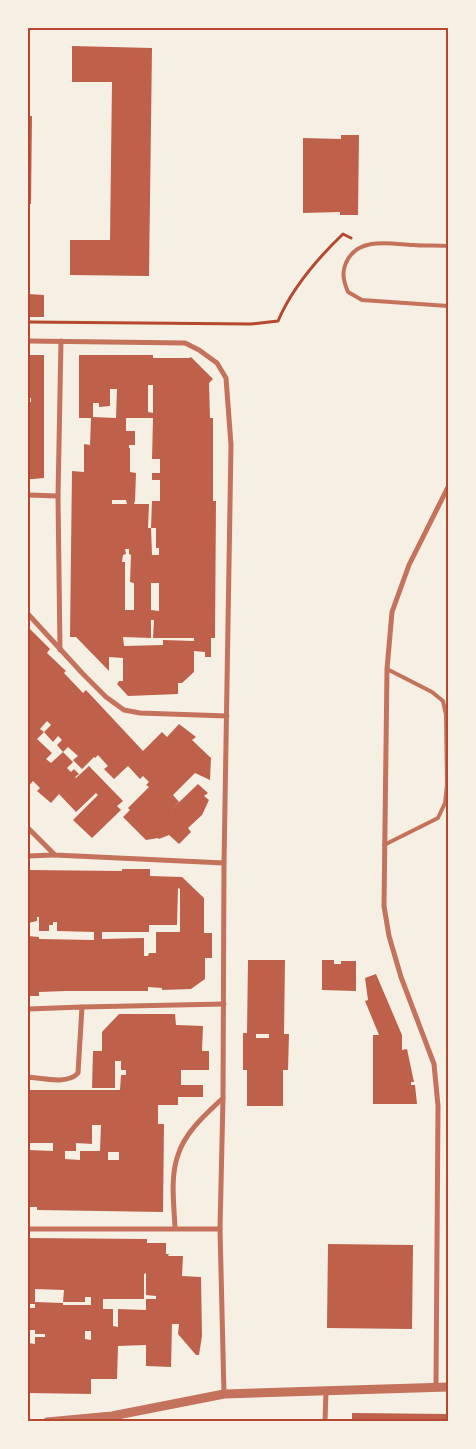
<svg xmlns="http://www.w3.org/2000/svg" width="476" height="1449" font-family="'Noto Sans',sans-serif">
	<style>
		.building { fill: #bf614a; fill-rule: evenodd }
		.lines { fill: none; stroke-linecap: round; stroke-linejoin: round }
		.path { stroke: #b5482f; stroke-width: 3 }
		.service { stroke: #c5725c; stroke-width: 4 }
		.minor { stroke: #c5725c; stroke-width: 5 }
		.tertiary { stroke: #c5725c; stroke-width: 9 }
		.neatline { fill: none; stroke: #b5482f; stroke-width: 2 }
	</style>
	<rect width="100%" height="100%" fill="#f6efe4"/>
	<g class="building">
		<path d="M72,46L152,48L149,276L70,275V240H110L112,82H72Z"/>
		<path d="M28,116H32L31,204H28Z"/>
		<path d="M341,135H359L358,215H340V212L303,213V138L341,139Z"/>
		<path d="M28,294L44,295V317H28Z"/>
		<path d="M28,355H44V478L33,479H28V402H31V398H28Z"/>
		<path d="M79,355H153V358H189L191,357L213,379L209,383L210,418H213V501H216L215,638H211V657H205V652L194,651V672L182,683H178V694L128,696L117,684L119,681H123V658L109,657V671L76,637H70L72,471L84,472V444L90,445L91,418H79ZM148,385H153V413L148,412ZM110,389H117L116,418L93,417V403H99V407L110,406ZM126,418H153L152,459H160V473H152V480H160V501H152L151,528H148L149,504H134L135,501L136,473L130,472V448H129V445H135V431H126ZM112,500H126L127,504H112ZM151,528H156V548H159V555H152ZM125,549H129V554L131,555L130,582L134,583V610H125V562H122L123,555L126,554ZM151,583H159V611L151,610ZM151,620H154L153,638H194V641L163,640V645L124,646L123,637L151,638Z"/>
		<path d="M28,627L50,649L47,653L66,671L64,673L83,693L86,690L143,751L162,732L167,737L179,724L196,737L192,740L211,758L210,780L195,773L173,795L179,802L171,810L198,784L208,793L204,796L209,800L202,815L188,828L191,832L179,844L169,835L159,839L158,838L146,840L123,817L130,810L128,808L149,787L146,785L149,782L143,776L140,779L128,766L114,779L104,769L108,766L98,755L95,758L94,757L82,769L73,760L78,756L68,747L63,752L57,745L62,740L58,736L53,742L44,732L51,725L47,721L40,729L44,732L37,739L52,753L46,759L51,763L63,752L73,762L67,768L71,772L74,769L79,774L75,777L76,778L89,766L123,801L117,806L121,810L92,838L73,820L98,795L96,793L76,812L59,794L51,803L37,791L40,788L33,781L28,787V709L30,706L28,704Z"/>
		<path d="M122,869H150V876L182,877L204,898V933H212V958H205V979L191,989L162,990V988L148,987V991H66L39,992V996H28V936L39,937V939L94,940V932L57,931V922H53V925H49V931H39V917H37V921L28,923V870L122,871ZM178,888L180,889V932H156V953H149L148,956H144V938L102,939V932H149V925H177Z"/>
		<path d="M248,960H285L284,1034H289L288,1070H283V1106H247V1070H243V1033H247ZM256,1034H269V1038H256Z"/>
		<path d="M322,960H334V964H341V961H356V991L322,990Z"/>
		<path d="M376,974L402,1035V1050L407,1049L414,1082H411V1085H415L417,1104H373V1035H379L365,1001L368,1000L365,978Z"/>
		<path d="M119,1014H175L176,1025L203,1026L202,1051H209V1070H181V1085H203V1097H178V1105H158V1124H164L163,1212L37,1210V1207H28V1150L53,1151V1143H28V1090H120L121,1075H126V1070H121V1061H115V1088H92L93,1051H102V1032ZM92,1125H101L100,1151H80V1160L65,1159V1151H76V1143L92,1144ZM108,1152H119V1160H108Z"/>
		<path d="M28,1238L147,1239V1243H166V1254H169L168,1256H183L182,1276L201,1277L202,1336L199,1355H196L178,1334L179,1324H172L171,1367L146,1366V1345L118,1346L117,1379H91V1394L28,1393V1343L35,1344V1337H45V1334H35V1330H28V1308H35V1304H28ZM146,1273V1295L156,1296V1299H146V1310L118,1309V1327L113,1326V1309H103V1299H144V1274ZM35,1289L64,1290L63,1302H85V1297H91V1305H63V1303L35,1302ZM85,1331H91V1340L85,1339Z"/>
		<path d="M328,1244L413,1245L412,1329L327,1328Z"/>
		<path d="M352,1413L448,1414V1422H352Z"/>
	</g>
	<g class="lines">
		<path class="path" d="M28,322L251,324L278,321C292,288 317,259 343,234L351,238"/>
		<g class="service">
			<path d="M448,246C437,245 425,246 413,245C391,244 361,237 348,259C341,271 343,280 348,292L362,300L448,306"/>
			<path d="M384,845L438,818L445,803L447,785L446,715L443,701L432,692L387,669"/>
		</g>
		<g class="minor">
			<path d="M28,341L185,343L199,350L217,363L226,378L231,445L224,863L223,1098L220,1229L224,1394"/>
			<path d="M28,495L58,496"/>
			<path d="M28,614L83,674L106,697L124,710L140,713L227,716"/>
			<path d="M60,650L58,496L61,341"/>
			<path d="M28,828L55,855L224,863"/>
			<path d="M28,856L54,855"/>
			<path d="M82,1007L224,1004"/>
			<path d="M28,1009L82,1007L78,1073C68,1085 41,1078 28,1077"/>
			<path d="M175,1228C174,1204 170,1177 178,1155C185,1132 206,1114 223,1098"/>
			<path d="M28,1229H220"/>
			<path d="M436,1387L438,1106L434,1064L401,977L389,936L384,906L387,669L392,612L409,565L448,487"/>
			<path d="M325,1422L326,1391"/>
		</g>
		<path class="tertiary" d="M47,1422L112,1416L224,1394L448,1387"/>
	</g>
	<rect width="476" height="1449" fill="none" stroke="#f6efe4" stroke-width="58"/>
	<rect x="29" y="29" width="418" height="1391" class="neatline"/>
</svg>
